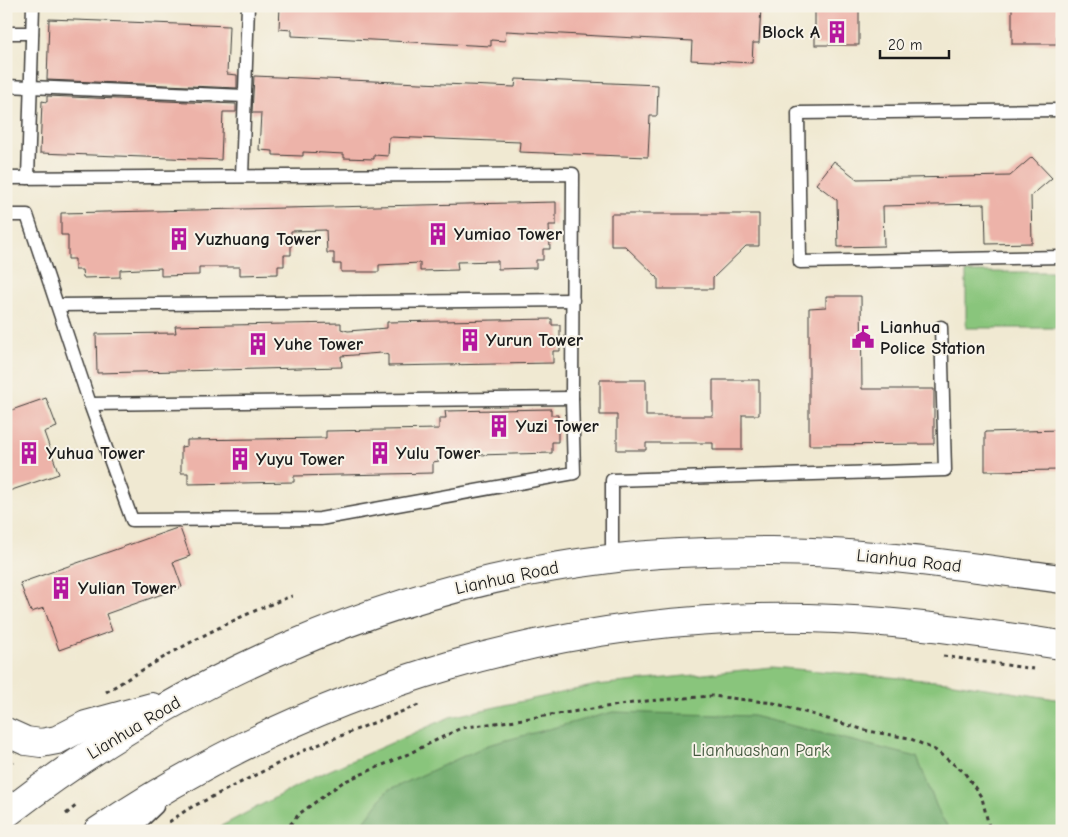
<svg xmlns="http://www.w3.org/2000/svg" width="1068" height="837" font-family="'Comic Neue',sans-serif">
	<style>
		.green { fill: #89c57b; stroke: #52704c }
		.forest { fill: #6eaa6b; stroke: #456344 }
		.building { fill: #edb3a9 }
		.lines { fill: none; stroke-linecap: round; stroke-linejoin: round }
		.lane-casing { stroke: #3c3b37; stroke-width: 15 }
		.primary-casing { stroke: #3c3b37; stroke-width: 30 }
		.path { stroke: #3c3b37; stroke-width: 3; stroke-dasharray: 4 4; stroke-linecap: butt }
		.lane { stroke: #fff; stroke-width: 12 }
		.primary { stroke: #fff; stroke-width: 28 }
		.labels { text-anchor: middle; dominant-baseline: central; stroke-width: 4; stroke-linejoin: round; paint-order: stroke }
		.poi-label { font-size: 18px; font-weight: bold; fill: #1c1c1c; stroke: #f7f3e8; text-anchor: start }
		.street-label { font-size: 18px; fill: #1c1c1c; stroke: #f7f3e8 }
		.park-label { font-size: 18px; fill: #42573d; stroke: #f7f3e8 }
	</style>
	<rect width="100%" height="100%" fill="#f7f3e8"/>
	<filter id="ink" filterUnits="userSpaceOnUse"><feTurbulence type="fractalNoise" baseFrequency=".02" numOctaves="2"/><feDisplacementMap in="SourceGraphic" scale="10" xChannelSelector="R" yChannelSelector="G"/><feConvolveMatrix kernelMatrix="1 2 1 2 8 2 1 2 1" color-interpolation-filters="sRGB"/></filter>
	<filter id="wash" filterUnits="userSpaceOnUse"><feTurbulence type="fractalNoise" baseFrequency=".0096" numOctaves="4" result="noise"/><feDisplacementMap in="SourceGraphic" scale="20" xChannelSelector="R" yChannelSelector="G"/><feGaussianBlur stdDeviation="1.12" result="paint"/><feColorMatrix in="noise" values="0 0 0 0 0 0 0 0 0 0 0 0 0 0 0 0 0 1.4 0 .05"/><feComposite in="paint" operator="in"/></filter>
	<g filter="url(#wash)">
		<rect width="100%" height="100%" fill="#f0e9d2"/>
		<g class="green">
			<rect x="966" y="272" width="96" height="56"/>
			<path d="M772,667L947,682L1062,700V831H212L310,779L450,717L597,685Z"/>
		</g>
		<path class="forest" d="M613,712L753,716L917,757L940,815L951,831H357L387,791L488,745Z"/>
		<g id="blocks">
			<g class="building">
				<path d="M280,6H761L759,43H753L752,63L691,60L692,41L506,31L505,41L491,40V46L292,36V30L279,29Z"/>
				<rect x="815" y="6" width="44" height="39"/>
				<rect x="1012" y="6" width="45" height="38"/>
				<path d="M49,19L229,26L227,74L237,75V88L47,80Z"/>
				<path d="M254,76L515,87L516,79L658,85L657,116H650L648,157L519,152L520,142L389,137L388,156L374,155V159L344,158V154L303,152V156L273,155V151L259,150L261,113H252Z"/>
				<path d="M47,96L236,104V112H223L221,160L40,153L42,101L47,102Z"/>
				<path d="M1032,157L1052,178L1031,196L1032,243L986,244L985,204L883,206L884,246L838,247L837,200L816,184L834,161L857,179L1010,176Z"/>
				<path d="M556,202V225H549L550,249H543V260H536V268L498,269V261L457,262L458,270L420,271V263L379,265V272H341V264H334V253H327L326,230L291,231V255H284V266H278V274L240,275V267H199V275L161,276V268L120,270V277L83,278L82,270H75V259H68V235H61V213Z"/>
				<path d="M611,214H759V246H746L713,278V289H658V278L625,246H611Z"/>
				<path d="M826,296H861L862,389H934V444L809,445V308L826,307Z"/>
				<path d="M552,319V325H560V351H553V363L388,366V355L381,353L341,356L342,367L97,373L96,334L176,333L175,326L341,323V329L348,331L387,328V322Z"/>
				<path d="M600,380H646V416H713V380H759V415H742V450H713V443H646V450H617V415H600Z"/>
				<path d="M46,398L57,427L44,432L59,474L6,492V412Z"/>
				<path d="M551,409V415H558V442H552V453L439,456V461L433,462V473L294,476V482L188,484V473H181V447L187,446V440L326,438V431L439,429V418H446L445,411Z"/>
				<path d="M1062,430V470L985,471V432Z"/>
				<path d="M177,528H180L190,556L173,562L182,587L106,614L112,631L59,650L44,608L31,612L20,583Z"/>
			</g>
		</g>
	</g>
	<g filter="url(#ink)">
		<use href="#blocks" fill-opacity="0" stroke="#3c3b37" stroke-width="1"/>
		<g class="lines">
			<defs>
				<g id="lane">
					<path d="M6,33H32"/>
					<path d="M6,86L245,96"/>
					<path d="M1062,110L798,113L800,262L1062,257"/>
					<path d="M242,176L248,6"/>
					<path d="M6,178L573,174L572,398L574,473L320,519L132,520L90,404L27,215H6"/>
					<path d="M28,178L33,6"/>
					<path d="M58,305L573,300"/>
					<path d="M90,404L572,398"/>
					<path d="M612,558V480L945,470L941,327"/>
					<path d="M132,831L157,807"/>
				</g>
				<g id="primary">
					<path d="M6,732L26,741L41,743L57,740L86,725L152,707"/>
					<path d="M6,814C182,678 388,586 609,559C662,552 718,551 771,551C868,551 966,567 1062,579"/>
					<path d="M98,831C315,685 573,607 835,619C911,622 986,634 1062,645"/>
				</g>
			</defs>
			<use href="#lane" class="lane-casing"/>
			<use href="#primary" class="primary-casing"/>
			<g class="path">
				<path d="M943,656L1034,669"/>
				<path d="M106,692C166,655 226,620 292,596"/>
				<path d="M7,767L14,762"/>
				<path d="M66,814L77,805"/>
				<path d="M169,822L188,809L305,750L421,704"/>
				<path d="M285,831L299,814L343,782L404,756L461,728L647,701L712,696L774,703L868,731L909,738L935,750L964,772L982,798L990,831"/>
			</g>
			<use href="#lane" class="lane"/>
			<use href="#primary" class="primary"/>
		</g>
	</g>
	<defs>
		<symbol id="building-bare" viewBox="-9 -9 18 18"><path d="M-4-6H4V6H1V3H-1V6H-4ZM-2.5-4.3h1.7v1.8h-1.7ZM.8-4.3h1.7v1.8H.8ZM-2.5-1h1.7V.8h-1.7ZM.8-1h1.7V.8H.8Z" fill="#b5179e" stroke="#f7f3e8" stroke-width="2.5" paint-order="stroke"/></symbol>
		<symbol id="civic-bare" viewBox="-9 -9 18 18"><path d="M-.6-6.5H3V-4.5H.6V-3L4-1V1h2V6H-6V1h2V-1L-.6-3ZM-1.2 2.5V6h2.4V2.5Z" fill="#b5179e" stroke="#f7f3e8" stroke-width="2.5" paint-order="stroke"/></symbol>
	</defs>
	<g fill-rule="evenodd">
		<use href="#building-bare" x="821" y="16" width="32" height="32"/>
		<use href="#building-bare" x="422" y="218" width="32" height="32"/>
		<use href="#building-bare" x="163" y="223" width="32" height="32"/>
		<use href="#civic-bare" x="847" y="321" width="32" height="32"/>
		<use href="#building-bare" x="454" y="324" width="32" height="32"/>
		<use href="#building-bare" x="242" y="328" width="32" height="32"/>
		<use href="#building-bare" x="483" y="410" width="32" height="32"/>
		<use href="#building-bare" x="13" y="437" width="32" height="32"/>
		<use href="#building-bare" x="364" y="437" width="32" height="32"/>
		<use href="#building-bare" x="224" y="443" width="32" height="32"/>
		<use href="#building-bare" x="45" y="572" width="32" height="32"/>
	</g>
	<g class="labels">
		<g class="poi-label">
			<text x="820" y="32" text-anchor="end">Block A</text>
			<text x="454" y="234">Yumiao Tower</text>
			<text x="195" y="239">Yuzhuang Tower</text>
			<text x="880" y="327">Lianhua<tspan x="880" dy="21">Police Station</tspan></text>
			<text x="486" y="340">Yurun Tower</text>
			<text x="274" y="344">Yuhe Tower</text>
			<text x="516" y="426">Yuzi Tower</text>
			<text x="46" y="453">Yuhua Tower</text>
			<text x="396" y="453">Yulu Tower</text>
			<text x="256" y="459">Yuyu Tower</text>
			<text x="78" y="588">Yulian Tower</text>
		</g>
		<g class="street-label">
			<text transform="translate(909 561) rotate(6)">Lianhua Road</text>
			<text transform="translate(507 578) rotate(-12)">Lianhua Road</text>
			<text transform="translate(134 728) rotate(-31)">Lianhua Road</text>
		</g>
		<g class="park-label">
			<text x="761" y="750">Lianhuashan Park</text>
		</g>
	</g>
	<rect width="1068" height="837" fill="none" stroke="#f7f3e8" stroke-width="25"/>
	<path d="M880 50v8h69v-8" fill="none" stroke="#1c1c1c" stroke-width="2.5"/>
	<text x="888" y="50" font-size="15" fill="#1c1c1c" stroke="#f7f3e8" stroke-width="4" paint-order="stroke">20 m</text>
</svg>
